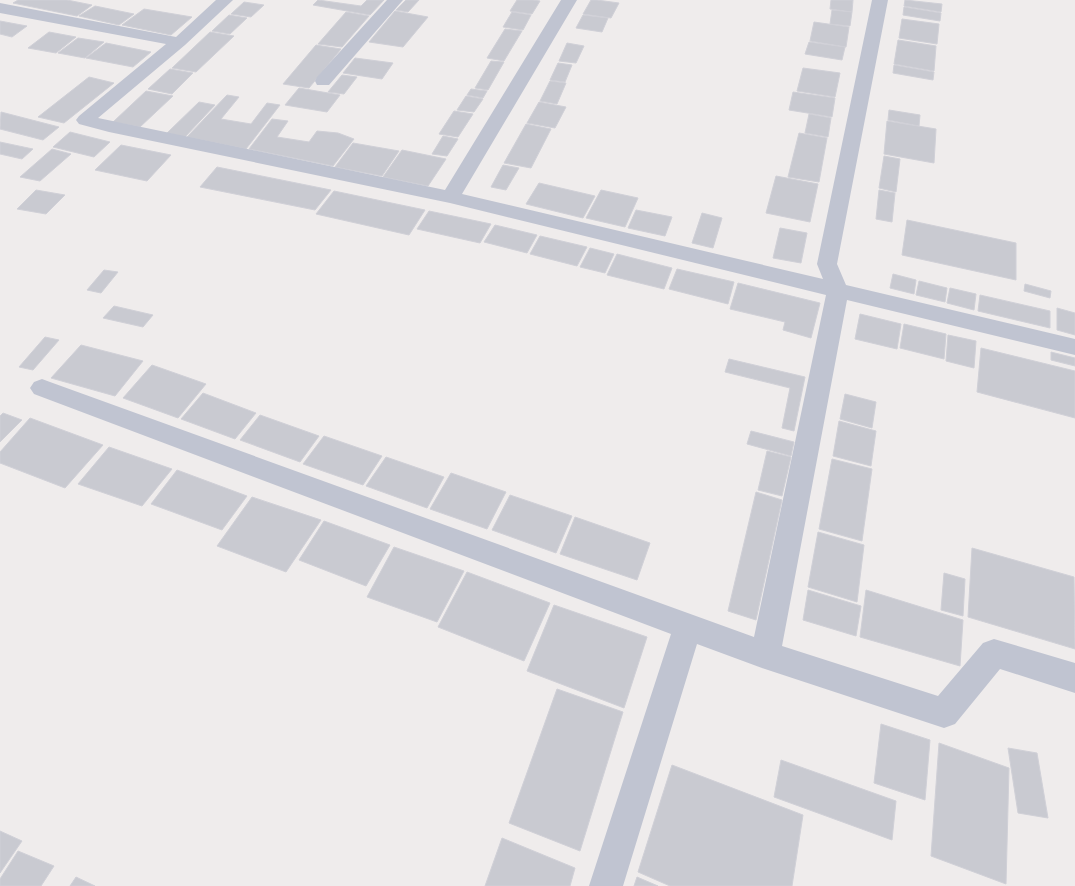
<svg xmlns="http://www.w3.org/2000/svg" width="1075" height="886" font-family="'Fira Sans',sans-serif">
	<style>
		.building { fill: #c9cad1; stroke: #d0d0d7 }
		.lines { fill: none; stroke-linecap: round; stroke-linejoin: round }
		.street { fill: #c0c4d1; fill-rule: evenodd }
	</style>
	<rect width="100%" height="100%" fill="#efecec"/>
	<g class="building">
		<path d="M18,0H67L92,5L77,16L13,3Z"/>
		<path d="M318,0L361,6L367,0H384L370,15L313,5Z"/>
		<path d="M406,0H419L408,12L396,10Z"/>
		<path d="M517,0H533L540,1L532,14L510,11Z"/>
		<path d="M591,0H597L619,3L611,18L583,14Z"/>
		<path d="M831,0H853L852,12L830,9Z"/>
		<path d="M905,0L942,4L941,12L904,6Z"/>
		<path d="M244,2L264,5L251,17L231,14Z"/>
		<path d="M95,6L134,14L119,25L79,16Z"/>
		<path d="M904,7L941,13L940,21L903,15Z"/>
		<path d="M144,9L192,17L171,35L122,25Z"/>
		<path d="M832,10L852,12L850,26L830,24Z"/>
		<path d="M395,11L428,17L403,47L369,42Z"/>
		<path d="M346,12L369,16L342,47L318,44Z"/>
		<path d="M512,12L531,15L523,30L503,27Z"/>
		<path d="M229,15L247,18L230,34L212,31Z"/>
		<path d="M583,15L608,18L602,32L576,28Z"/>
		<path d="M902,19L939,24L937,44L899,38Z"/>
		<path d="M0,21L27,26L12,37L0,34Z"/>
		<path d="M814,22L849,27L846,47L810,41Z"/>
		<path d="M505,29L522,31L504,61L487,58Z"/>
		<path d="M49,32L76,37L56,53L28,48Z"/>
		<path d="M210,32L234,36L196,72L172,68Z"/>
		<path d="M78,38L104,42L85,58L58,53Z"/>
		<path d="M898,40L936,46L934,71L894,64Z"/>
		<path d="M809,42L845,47L842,60L805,54Z"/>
		<path d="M106,43L151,52L133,67L86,58Z"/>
		<path d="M567,43L584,46L576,63L559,61Z"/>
		<path d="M316,45L341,49L309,88L283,84Z"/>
		<path d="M355,58L393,63L382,79L343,73Z"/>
		<path d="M491,61L504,62L488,90L475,88Z"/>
		<path d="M558,63L572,65L565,82L550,80Z"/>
		<path d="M894,65L934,72L933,80L893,73Z"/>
		<path d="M803,68L840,73L835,97L797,91Z"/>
		<path d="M170,69L193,73L172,94L148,89Z"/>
		<path d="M342,75L357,77L344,94L328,92Z"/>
		<path d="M89,77L114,83L64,123L38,117Z"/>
		<path d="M550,81L566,83L557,104L540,101Z"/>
		<path d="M299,88L340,95L327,112L285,105Z"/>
		<path d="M471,89L487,91L483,98L467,95Z"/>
		<path d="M146,91L173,96L140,127L113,122Z"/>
		<path d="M793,92L835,98L832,117L789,110Z"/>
		<path d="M227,95L239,97L221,119L251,124L267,103L280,105L246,149L187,137Z"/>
		<path d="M466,96L483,99L474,112L457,110Z"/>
		<path d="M199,102L215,105L185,137L167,133Z"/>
		<path d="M539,102L566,107L555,128L527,123Z"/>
		<path d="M889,110L920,115L919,126L888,120Z"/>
		<path d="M454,111L473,114L458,137L439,134Z"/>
		<path d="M1,112L59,127L43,140L0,129Z"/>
		<path d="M809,114L831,118L828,137L805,133Z"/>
		<path d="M272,119L288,121L277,137L309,142L317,131L338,133L354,139L333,166L249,149Z"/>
		<path d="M887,121L936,129L934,163L884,154Z"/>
		<path d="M526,124L551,129L531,168L504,163Z"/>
		<path d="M70,132L110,142L94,157L53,147Z"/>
		<path d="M799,133L827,138L819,182L788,177Z"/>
		<path d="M443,136L458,139L447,156L432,154Z"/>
		<path d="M0,142L33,149L22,159L0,154Z"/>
		<path d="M353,143L399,151L382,176L335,167Z"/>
		<path d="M121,145L171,155L147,181L95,170Z"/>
		<path d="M52,149L71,154L40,181L20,177Z"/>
		<path d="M402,150L446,159L428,186L383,177Z"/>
		<path d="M884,156L900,159L896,192L879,188Z"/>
		<path d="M503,165L519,168L506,190L491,187Z"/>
		<path d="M217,167L331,190L315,210L200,187Z"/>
		<path d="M776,176L818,184L810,222L766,213Z"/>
		<path d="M539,183L595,196L583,218L526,204Z"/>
		<path d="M36,190L65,195L46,214L17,209Z"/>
		<path d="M601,190L638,198L625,227L586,218Z"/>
		<path d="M879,190L895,193L892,222L876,219Z"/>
		<path d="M334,191L425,210L409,235L316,214Z"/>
		<path d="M636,210L672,217L665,236L628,228Z"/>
		<path d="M429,211L491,224L480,243L417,229Z"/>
		<path d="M702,213L722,218L713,248L692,243Z"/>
		<path d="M907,220L1016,243V280L902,255Z"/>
		<path d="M495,225L537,235L527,253L484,242Z"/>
		<path d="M780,228L807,233L801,263L773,258Z"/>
		<path d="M540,236L587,247L577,266L530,254Z"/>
		<path d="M590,248L614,254L605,273L580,267Z"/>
		<path d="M617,254L672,268L664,289L607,275Z"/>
		<path d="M677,269L734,282L728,304L669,289Z"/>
		<path d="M104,270L118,272L101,293L87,290Z"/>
		<path d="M893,274L916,280L914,294L890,288Z"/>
		<path d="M919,281L947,288L945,302L916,295Z"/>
		<path d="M738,283L820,303L811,338L783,330L785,322L730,309Z"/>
		<path d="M1025,284L1051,291L1050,298L1024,291Z"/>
		<path d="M950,288L976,294L974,310L947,303Z"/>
		<path d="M980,295L1050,311V328L978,311Z"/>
		<path d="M114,306L153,315L143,327L103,318Z"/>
		<path d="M1057,308L1075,313V335L1057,330Z"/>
		<path d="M860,314L901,324L897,349L855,339Z"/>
		<path d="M904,324L946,334L944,359L900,348Z"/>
		<path d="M948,335L976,341L974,368L946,361Z"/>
		<path d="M45,337L59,340L33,370L19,367Z"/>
		<path d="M81,345L143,361L115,396L51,378Z"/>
		<path d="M981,348L1075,371V418L977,392Z"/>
		<path d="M1051,352L1075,358V366L1051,360Z"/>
		<path d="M729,359L805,377L794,431L782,428L790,388L725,372Z"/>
		<path d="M152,365L206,384L178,418L123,398Z"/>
		<path d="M203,393L256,413L235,439L181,419Z"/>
		<path d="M845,394L876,402L872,428L840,419Z"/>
		<path d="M3,413L22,420L0,442V416Z"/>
		<path d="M260,415L319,436L300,462L240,440Z"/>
		<path d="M30,418L103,445L65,488L0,463V452Z"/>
		<path d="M839,421L876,431L871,466L833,456Z"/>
		<path d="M751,431L794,442L791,456L747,444Z"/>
		<path d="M324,436L382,456L363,485L303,464Z"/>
		<path d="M109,447L172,469L142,506L78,484Z"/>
		<path d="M767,451L791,457L782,496L758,490Z"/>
		<path d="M386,457L444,477L427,508L366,486Z"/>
		<path d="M832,459L872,469L862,541L819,529Z"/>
		<path d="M177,470L247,496L222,530L151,504Z"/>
		<path d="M451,473L506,492L487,529L430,509Z"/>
		<path d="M756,492L782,500L756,620L728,611Z"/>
		<path d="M510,495L572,516L556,553L492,530Z"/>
		<path d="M252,497L321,520L286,572L217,546Z"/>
		<path d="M575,517L650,543L637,580L560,554Z"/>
		<path d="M324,521L390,545L366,586L299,560Z"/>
		<path d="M818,532L864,545L857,602L808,587Z"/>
		<path d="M394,547L464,571L437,622L367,597Z"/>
		<path d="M972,548L1074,577L1075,649L968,617Z"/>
		<path d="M467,572L550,603L524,661L438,627Z"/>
		<path d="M944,573L965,579L963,616L941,610Z"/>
		<path d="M808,590L861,606L856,636L803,620Z"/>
		<path d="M866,590L963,620L960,666L860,637Z"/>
		<path d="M554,605L647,637L624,708L527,671Z"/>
		<path d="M557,689L623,712L580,851L509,823Z"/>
		<path d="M881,724L930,740L925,800L874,783Z"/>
		<path d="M939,743L1009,768L1006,884L931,856Z"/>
		<path d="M1008,748L1037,753L1048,818L1018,813Z"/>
		<path d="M781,760L896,801L892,840L774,797Z"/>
		<path d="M672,765L803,815L792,886H670L638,872Z"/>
		<path d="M0,831L22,841L0,873Z"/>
		<path d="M502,838L575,868L570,886H485Z"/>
		<path d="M18,851L54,866L41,886H0V879Z"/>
		<path d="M76,877L95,886H70Z"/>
		<path d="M637,877L658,886H634Z"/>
	</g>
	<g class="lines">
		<g class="street">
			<path d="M216,0H233L185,45L98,118L445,190L561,0H577L462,194L823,279L817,264L872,0H888L837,264L846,285L1075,339V355L847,300L782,646L938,696L983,643L994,639L1075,663V693L1000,669L955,724L944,728L765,669L697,644L623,886H589L671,634L34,394L30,388L34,382L42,379L50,382L754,637L826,295L450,203L109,132L79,124L76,120L79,116L166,44L0,13V3L176,37Z"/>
			<path d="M387,0H403L329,85H317L315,81L317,77Z"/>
		</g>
	</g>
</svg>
